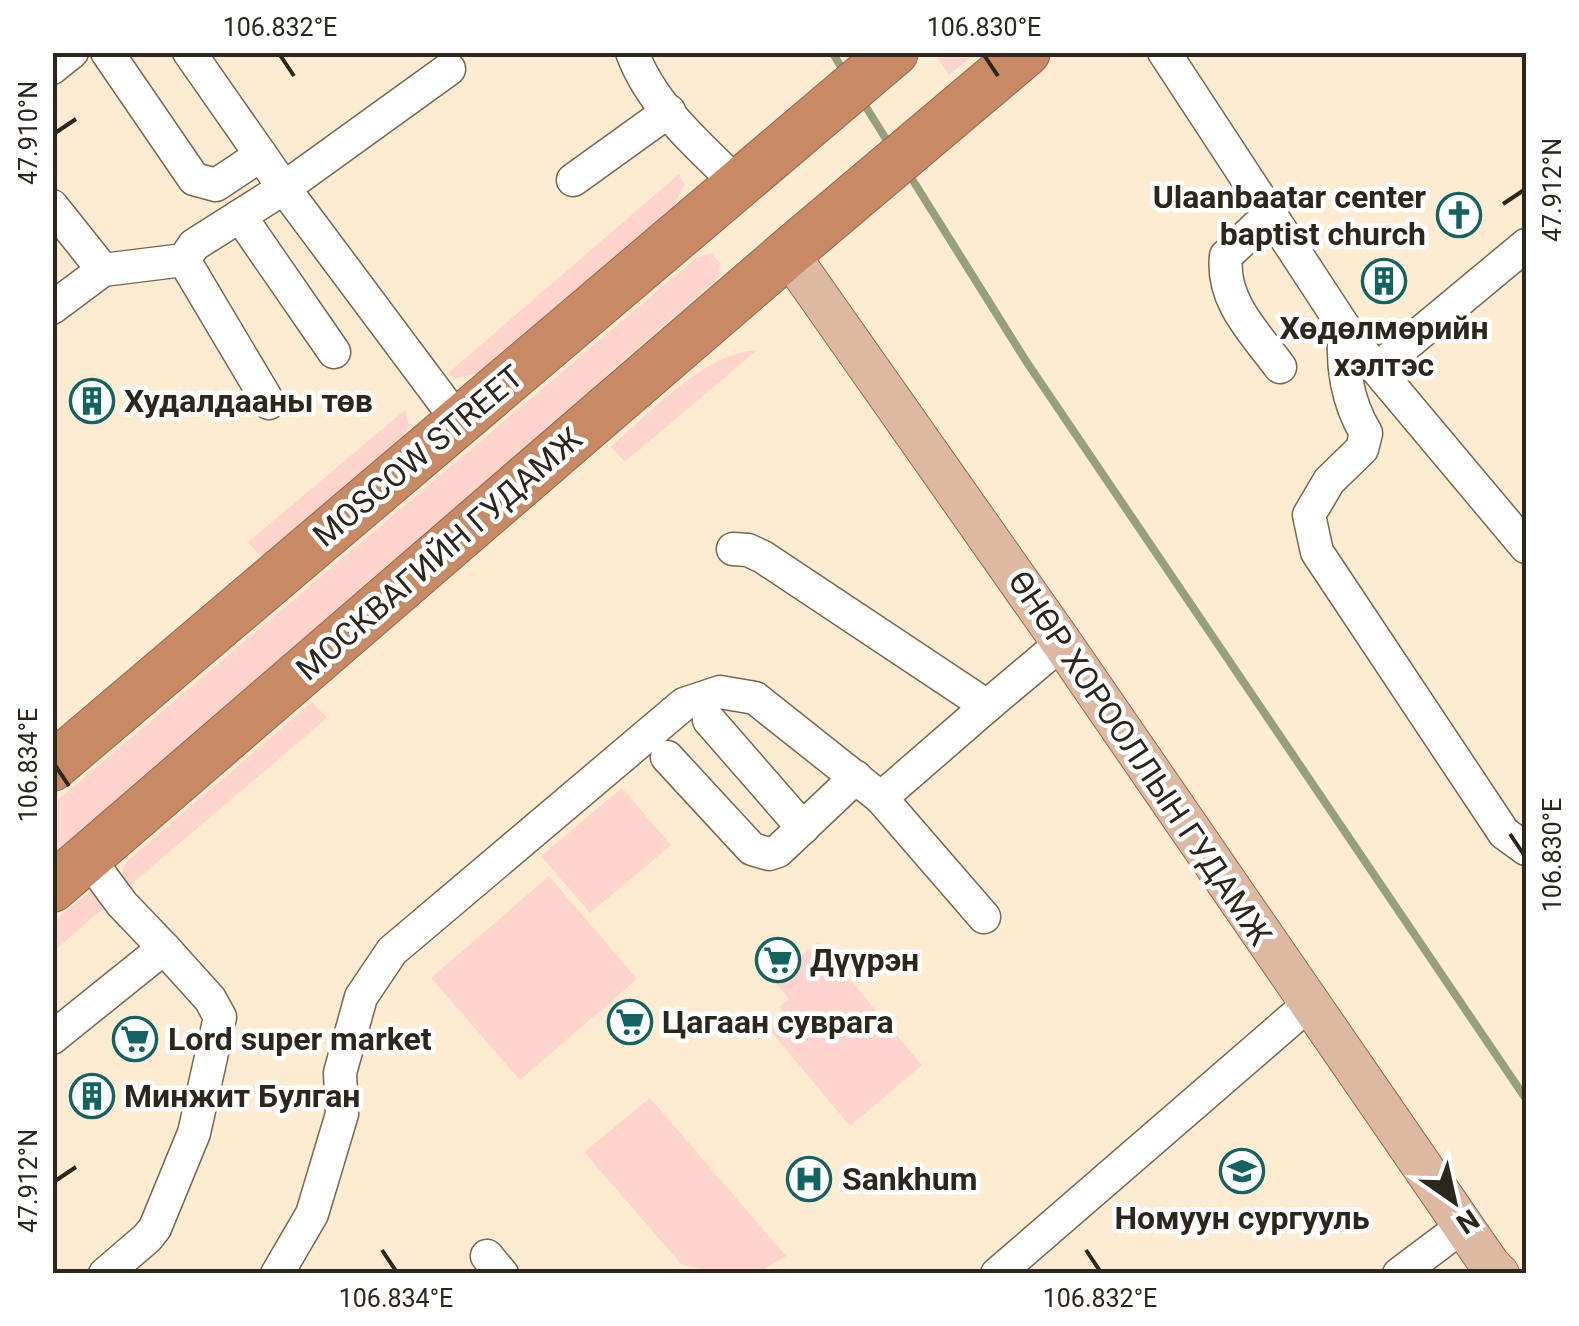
<svg xmlns="http://www.w3.org/2000/svg" width="1579" height="1326" font-family="Roboto,sans-serif">
	<style>
		.green { fill: #ffd4cd }
		.lines { fill: none; stroke-linecap: round; stroke-linejoin: round }
		.stream { stroke: #97a07c; stroke-width: 8 }
		.minor-casing { stroke: #776751; stroke-width: 35 }
		.major-casing { stroke: #92674b; stroke-width: 42 }
		.highway-casing { stroke: #92674b; stroke-width: 50 }
		.minor { stroke: #fff; stroke-width: 32 }
		.major { stroke: #deb9a2; stroke-width: 40 }
		.highway { stroke: #c88a64; stroke-width: 48 }
		.ticks { fill: none; stroke: #2d261c; stroke-width: 4 }
		.labels { text-anchor: middle; dominant-baseline: central; stroke-width: 9; stroke-linejoin: round; paint-order: stroke }
		.poi-label { font-size: 32px; font-weight: bold; fill: #2d261c; stroke: #fff; text-anchor: start }
		.street-label { font-size: 32px; fill: #2d261c; stroke: #fff }
		.neatline { fill: none; stroke: #2d261c; stroke-width: 4 }
		.ticks-label { font-size: 25px; text-anchor: middle; fill: #2d261c }
	</style>
	<rect width="100%" height="100%" fill="#feecd2"/>
	<g class="green">
		<path d="M934,52H976V53L949,75Z"/>
		<path d="M679,174L684,185L673,208L480,373L458,378L446,375Z"/>
		<path d="M711,253L720,263L719,277L612,370L566,416L53,858V804L696,258Z"/>
		<path d="M757,350L625,462L611,447C650,413 704,353 757,350Z"/>
		<path d="M405,410L409,425L403,438L264,560L248,542Z"/>
		<path d="M312,702L327,718L127,888L121,875L126,862Z"/>
		<path d="M622,788L671,845L590,913L541,856Z"/>
		<path d="M549,876L637,979L520,1080L431,978Z"/>
		<path d="M92,890L110,902L53,952L52,923Z"/>
		<path d="M818,942L922,1065L850,1126L770,1030L786,1016L779,1007L789,999L773,980Z"/>
		<path d="M650,1098L786,1256L758,1273H717L681,1264L584,1152Z"/>
	</g>
	<g class="lines">
		<g class="stream">
			<path d="M832,52L846,75"/>
			<path d="M861,99L891,147"/>
			<path d="M907,171L1026,361L1526,1099"/>
		</g>
		<defs>
			<g id="minor">
				<path d="M107,52L194,179L216,185L261,155"/>
				<path d="M189,52L284,188L458,421"/>
				<path d="M632,52C651,105 700,147 739,185"/>
				<path d="M1164,52L1354,342L1526,547"/>
				<path d="M52,68L72,52"/>
				<path d="M573,180L669,111"/>
				<path d="M52,206L103,270"/>
				<path d="M1269,215L1226,256C1221,301 1255,333 1280,367"/>
				<path d="M240,216L334,352"/>
				<path d="M52,308L103,270L184,260"/>
				<path d="M1345,328C1341,364 1347,402 1366,433L1362,449L1329,481L1309,515L1317,552L1504,833L1526,849"/>
				<path d="M1378,368L1526,245"/>
				<path d="M269,403L184,260L194,245L284,188L449,69"/>
				<path d="M733,549L748,550L763,557L987,706L1062,643"/>
				<path d="M709,720L803,828"/>
				<path d="M667,757L752,849L769,854L778,851L856,777"/>
				<path d="M881,798L984,917"/>
				<path d="M52,1038L164,948L122,904L88,858"/>
				<path d="M487,1256L502,1274"/>
				<path d="M105,1274L147,1238L155,1228L194,1133L220,1017L210,999L164,948"/>
				<path d="M277,1274L312,1214L342,1114L340,1073L361,997L392,951L684,704L720,692L755,698L881,798L987,706"/>
				<path d="M997,1274L1309,1004"/>
				<path d="M1399,1274L1463,1226"/>
			</g>
			<path id="major" d="M788,253L1062,643L1490,1265L1499,1274"/>
			<g id="highway">
				<path d="M52,767L894,52"/>
				<path d="M52,888L788,253L1026,52"/>
			</g>
		</defs>
		<use href="#minor" class="minor-casing"/>
		<use href="#major" class="major-casing"/>
		<use href="#highway" class="highway-casing"/>
		<use href="#minor" class="minor"/>
		<use href="#major" class="major"/>
		<use href="#highway" class="highway"/>
	</g>
	<path class="ticks" d="M280,55L294,76M984,55L998,76M55,133L76,119M1503,204L1524,190M55,765L69,786M1510,834L1524,855M55,1181L76,1167M382,1250L396,1271M1086,1250L1100,1271"/>
	<defs>
		<symbol id="church-ring" viewBox="-11 -11 22 22"><circle r="9.5" fill="#fff" stroke="#136362" stroke-width="1.5"/><path d="M-1.2-6h2.4v3.5h3.3v2.4h-3.3V6h-2.4V-.1h-3.3v-2.4h3.3Z" fill="#136362"/></symbol>
		<symbol id="building-ring" viewBox="-11 -11 22 22"><circle r="9.5" fill="#fff" stroke="#136362" stroke-width="1.5"/><path d="M-4-6H4V6H1V3H-1V6H-4ZM-2.5-4.3h1.7v1.8h-1.7ZM.8-4.3h1.7v1.8H.8ZM-2.5-1h1.7V.8h-1.7ZM.8-1h1.7V.8H.8Z" fill="#136362"/></symbol>
		<symbol id="supermarket-ring" viewBox="-11 -11 22 22"><circle r="9.5" fill="#fff" stroke="#136362" stroke-width="1.5"/><path d="M-6-5.5h2.5l.6 2H6L4.5 2H-2.5L-4.4-4H-6ZM-1.5 3.2a1.3 1.3 0 1 0 .1 0ZM3 3.2a1.3 1.3 0 1 0 .1 0Z" fill="#136362"/></symbol>
		<symbol id="school-ring" viewBox="-11 -11 22 22"><circle r="9.5" fill="#fff" stroke="#136362" stroke-width="1.5"/><path d="M0-5L7-2L0 1L-7-2ZM-4 1L0 2.5L4 1V4Q0 6-4 4Z" fill="#136362"/></symbol>
		<symbol id="hospital-ring" viewBox="-11 -11 22 22"><circle r="9.5" fill="#fff" stroke="#136362" stroke-width="1.5"/><path d="M-5-5h3v3.5h4V-5h3V5h-3V1.5h-4V5h-3Z" fill="#136362"/></symbol>
	</defs>
	<g fill-rule="evenodd">
		<use href="#church-ring" x="1434" y="190" width="50" height="50"/>
		<use href="#building-ring" x="1359" y="256" width="50" height="50"/>
		<use href="#building-ring" x="67" y="376" width="50" height="50"/>
		<use href="#supermarket-ring" x="753" y="935" width="50" height="50"/>
		<use href="#supermarket-ring" x="605" y="997" width="50" height="50"/>
		<use href="#supermarket-ring" x="110" y="1014" width="50" height="50"/>
		<use href="#building-ring" x="67" y="1071" width="50" height="50"/>
		<use href="#school-ring" x="1217" y="1146" width="50" height="50"/>
		<use href="#hospital-ring" x="784" y="1154" width="50" height="50"/>
	</g>
	<g class="labels">
		<g class="poi-label">
			<text x="1426" y="197" text-anchor="end">Ulaanbaatar center<tspan x="1426" dy="37">baptist church</tspan></text>
			<text x="1384" y="328" text-anchor="middle">Хөдөлмөрийн<tspan x="1384" dy="37">хэлтэс</tspan></text>
			<text x="124" y="401">Худалдааны төв</text>
			<text x="810" y="960">Дүүрэн</text>
			<text x="662" y="1022">Цагаан суврага</text>
			<text x="168" y="1039">Lord super market</text>
			<text x="124" y="1096">Минжит Булган</text>
			<text x="842" y="1179">Sankhum</text>
			<text x="1242" y="1218" text-anchor="middle">Номуун сургууль</text>
		</g>
		<g class="street-label">
			<text transform="translate(418 456) rotate(-40)">MOSCOW STREET</text>
			<text transform="translate(439 554) rotate(-41)">МОСКВАГИЙН ГУДАМЖ</text>
			<text transform="translate(1140 758) rotate(56)">ӨНӨР ХОРООЛЛЫН ГУДАМЖ</text>
		</g>
	</g>
	<rect width="1579" height="1326" fill="none" stroke="#ffffff" stroke-width="110"/>
	<g transform="translate(1454 1201) rotate(146)" stroke="#ffffff" stroke-width="8" paint-order="stroke">
	<path d="M0-8L18 38L0 25L-18 38Z" fill="#2d261c"/>
	<text y="-15" font-size="28" font-weight="bold" text-anchor="middle" fill="#2d261c">N</text>
	</g>
	<rect x="55" y="55" width="1469" height="1216" class="neatline"/>
	<g class="ticks-label">
		<text x="280" y="36">106.832°E</text>
		<text x="984" y="36">106.830°E</text>
		<text transform="translate(28 133) rotate(-90)" y="9">47.910°N</text>
		<text transform="translate(1552 190) rotate(-90)" y="9">47.912°N</text>
		<text transform="translate(28 765) rotate(-90)" y="9">106.834°E</text>
		<text transform="translate(1552 855) rotate(-90)" y="9">106.830°E</text>
		<text transform="translate(28 1181) rotate(-90)" y="9">47.912°N</text>
		<text x="396" y="1307">106.834°E</text>
		<text x="1100" y="1307">106.832°E</text>
	</g>
</svg>
